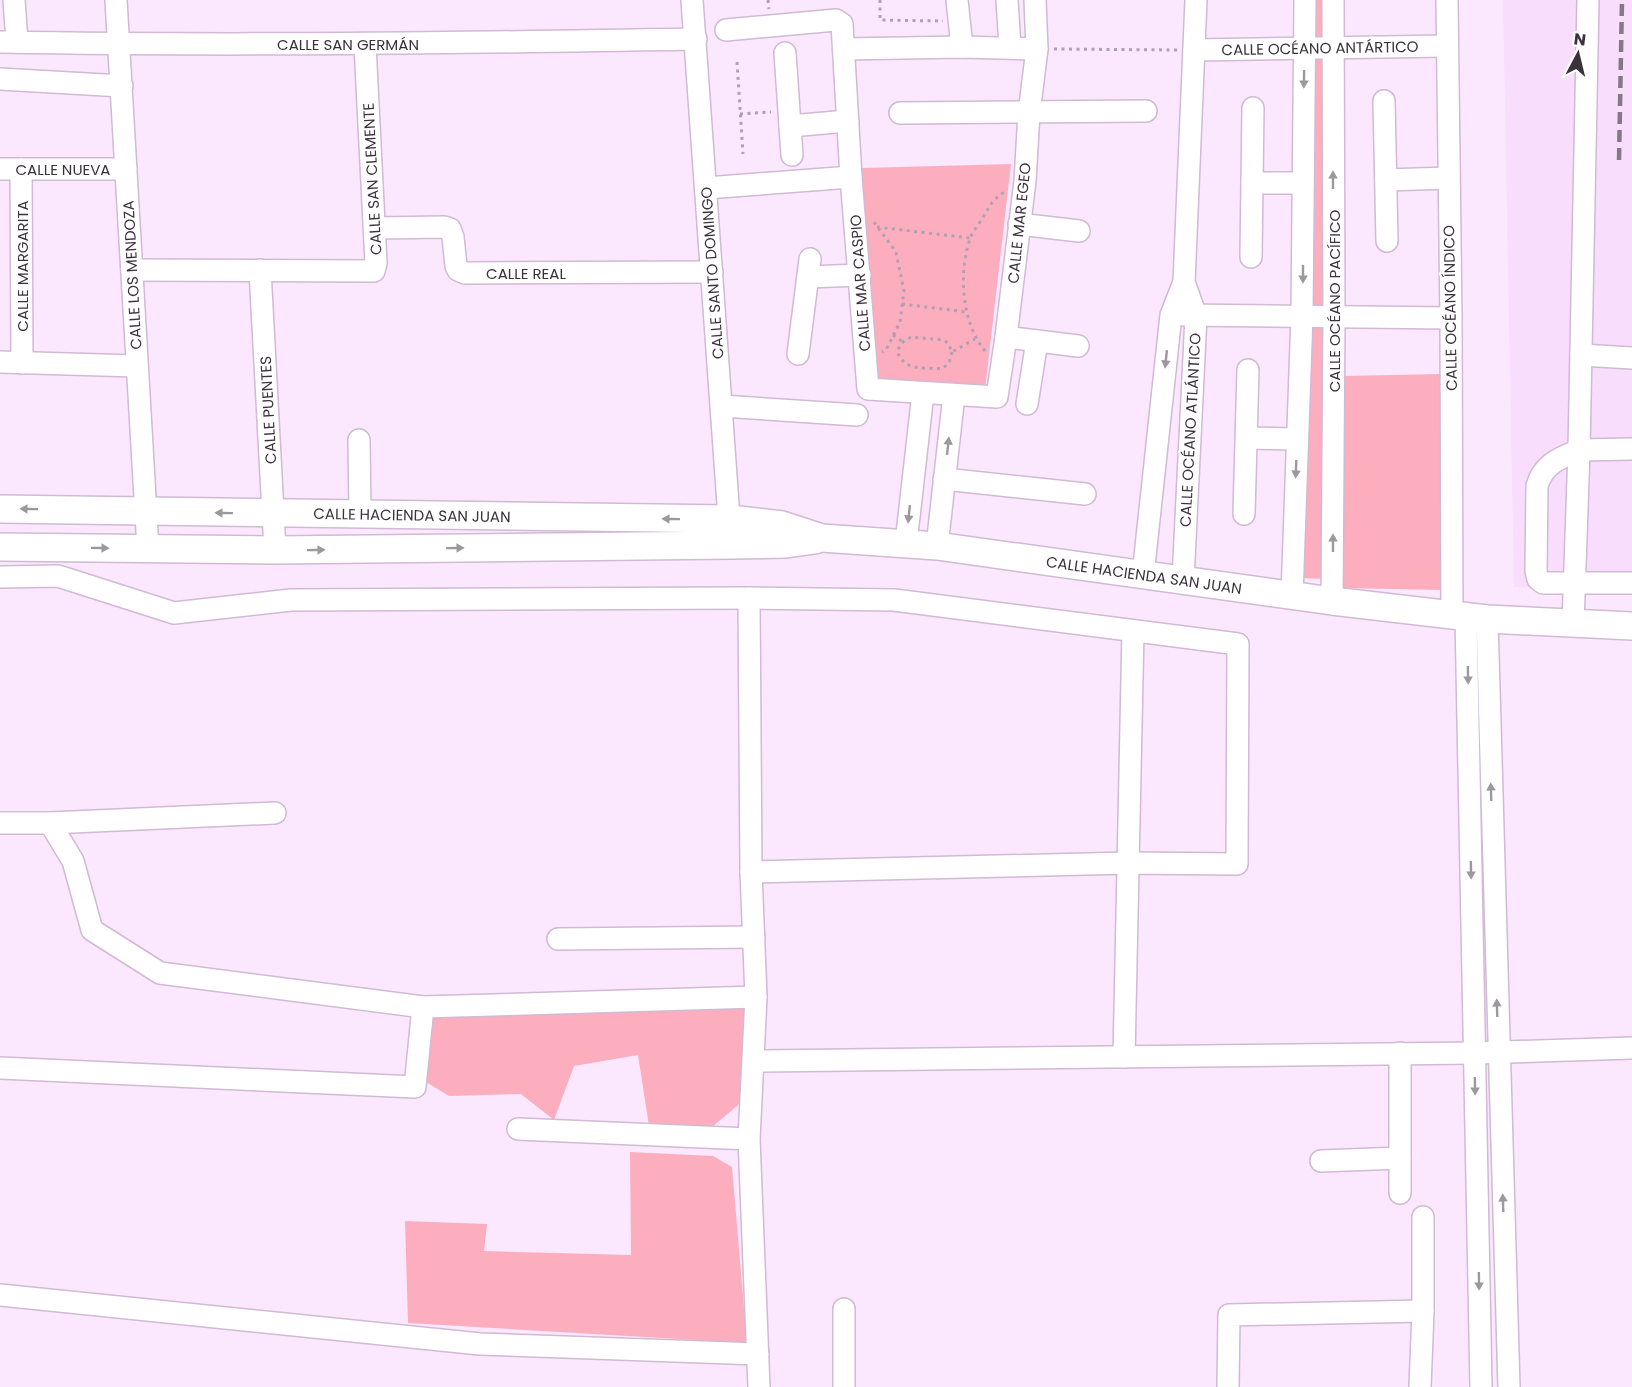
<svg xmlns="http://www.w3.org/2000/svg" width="1632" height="1387" font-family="Poppins,sans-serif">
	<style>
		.built { fill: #f8ddfd }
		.green { fill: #fcaebf }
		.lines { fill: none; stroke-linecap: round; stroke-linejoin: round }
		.minor-casing { stroke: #d0bad4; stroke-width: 24 }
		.major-casing { stroke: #d0bad4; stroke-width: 30 }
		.path { stroke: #afa0b2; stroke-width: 3; stroke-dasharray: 3 4.5; stroke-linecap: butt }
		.minor { stroke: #fff; stroke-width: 21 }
		.major { stroke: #fff; stroke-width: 27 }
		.rail { stroke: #847887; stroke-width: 4.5; stroke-dasharray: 12 6; stroke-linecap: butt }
		.oneway { fill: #9c989e }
		.labels { text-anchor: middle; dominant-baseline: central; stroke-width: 4.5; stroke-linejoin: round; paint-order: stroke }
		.street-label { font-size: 15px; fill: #3a313c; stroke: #fff }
	</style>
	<rect width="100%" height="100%" fill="#fbe8fe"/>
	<path class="built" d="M1503,0H1632V591L1514,587Z"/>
	<g class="green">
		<path d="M1309,0H1327V579L1299,578Z"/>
		<path d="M1011,164L985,390L877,381L862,168Z"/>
		<path d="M1441,374V590L1342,588V376Z"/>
		<path d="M744,1008L743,1101L712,1127L649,1126L638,1055L574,1066L554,1120L521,1094L449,1096L426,1082L433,1015Z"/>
		<path d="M630,1152L713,1156L732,1167L747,1343L408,1323L405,1221L487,1224L484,1251L631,1255Z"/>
	</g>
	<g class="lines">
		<defs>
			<g id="minor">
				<path d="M14,0L17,42"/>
				<path d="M116,0L148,549"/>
				<path d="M692,0L730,532"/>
				<path d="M957,0L962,47"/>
				<path d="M1007,0L1010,47"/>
				<path d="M1447,0L1451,318L1452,615"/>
				<path d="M1588,0L1579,450L1632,449"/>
				<path d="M726,30L836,20L842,24L851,177L868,389L997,397L1006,337L1025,181L1029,113L1037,49L1035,0"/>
				<path d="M0,42C232,46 464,43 696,39"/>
				<path d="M844,49L962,47L1037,49"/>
				<path d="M1194,50L1447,46"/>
				<path d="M785,53L792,155"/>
				<path d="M0,79L122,86"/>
				<path d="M1384,101L1387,241"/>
				<path d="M900,113L1146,111"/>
				<path d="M790,126L848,121"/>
				<path d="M0,169H126"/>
				<path d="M21,169L22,363"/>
				<path d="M1386,180L1448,178"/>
				<path d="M1252,183H1303"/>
				<path d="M706,188L851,177"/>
				<path d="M1019,224L1079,231"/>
				<path d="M375,228L444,227L450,229L453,237L456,266L458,270L465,273L712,272"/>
				<path d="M1251,257L1253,108"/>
				<path d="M132,270L374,271L376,263L365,45"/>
				<path d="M260,270L275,550"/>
				<path d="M808,277L860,275"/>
				<path d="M1184,315L1451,318"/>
				<path d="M1006,337L1078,346"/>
				<path d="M798,354L810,259"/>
				<path d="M1581,355L1632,358"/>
				<path d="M0,362L136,366"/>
				<path d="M1027,404L1037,341"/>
				<path d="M722,406L857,415"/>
				<path d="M1247,438L1297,439"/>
				<path d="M359,440L360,514"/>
				<path d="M944,479L1085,494"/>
				<path d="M1244,514L1248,370"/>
				<path d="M906,543L923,393"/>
				<path d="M937,546L954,395"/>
				<path d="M1143,575L1171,315L1184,282L1196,0"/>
				<path d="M0,577L58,576L174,613L291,600L749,598L894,600L1238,644L1237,864L1128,863L751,872"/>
				<path d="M1183,580L1196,316L1184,282"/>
				<path d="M1292,596L1302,316L1305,0"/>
				<path d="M749,598L751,872L756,997L749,1139L759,1387"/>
				<path d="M1332,601L1334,317L1333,0"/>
				<path d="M1466,617L1481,1387"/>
				<path d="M1487,619L1509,1387"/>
				<path d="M1573,624L1579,450C1560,458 1543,464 1537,486L1536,571L1538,579L1543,583H1632"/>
				<path d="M0,823H50L275,813"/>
				<path d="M50,823L73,861L92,930L160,973L423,1007L756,997"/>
				<path d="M558,939L754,937"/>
				<path d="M1124,1057L1133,631"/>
				<path d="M754,1061L1475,1053L1632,1048"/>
				<path d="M0,1068L415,1087L423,1007"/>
				<path d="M518,1129L749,1139"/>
				<path d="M1321,1161L1400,1158"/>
				<path d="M1400,1193V1053"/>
				<path d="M0,1295L480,1344L758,1354"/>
				<path d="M844,1387V1309"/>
				<path d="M1228,1387L1229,1315L1423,1311"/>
				<path d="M1420,1387L1423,1311V1217"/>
			</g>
			<g id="major">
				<path d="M0,509L730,519L782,525L822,538L937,546L1332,601L1487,619L1632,626"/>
				<path d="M0,547L275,550L731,545L786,544L815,540"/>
			</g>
		</defs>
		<use href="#minor" class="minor-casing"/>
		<use href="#major" class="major-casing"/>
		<g class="path">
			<path d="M768,0L769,9"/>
			<path d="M880,0V20L943,21"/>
			<path d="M1054,49L1177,50"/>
			<path d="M737,62L743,154"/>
			<path d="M740,114L771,112"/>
			<path d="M874,222L896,252L904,291L900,322L886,350L882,352"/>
			<path d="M877,227L970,238"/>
			<path d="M902,304L967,312"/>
			<path d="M893,335L903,342"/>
			<path d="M985,351C962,323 958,274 970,239C972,232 978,225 982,219C990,205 993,199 1006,191"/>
			<path d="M952,352L949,363L942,369C923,367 905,372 897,351L903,342L911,337L943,340L948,343L952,352L975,339"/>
		</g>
		<use href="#minor" class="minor"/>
		<use href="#major" class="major"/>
		<path class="rail" d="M1619,160L1622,0"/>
	</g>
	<defs><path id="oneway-solid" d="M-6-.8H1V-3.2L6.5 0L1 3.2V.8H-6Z" transform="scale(1.5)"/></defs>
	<g class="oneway">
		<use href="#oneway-solid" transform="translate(1304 79) rotate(91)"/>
		<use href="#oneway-solid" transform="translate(1333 180) rotate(-90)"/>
		<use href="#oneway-solid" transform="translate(1303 274) rotate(90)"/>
		<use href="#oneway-solid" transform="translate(1166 359) rotate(96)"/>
		<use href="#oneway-solid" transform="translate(948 446) rotate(-84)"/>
		<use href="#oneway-solid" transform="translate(1296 469) rotate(92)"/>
		<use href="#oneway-solid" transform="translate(29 509) rotate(-179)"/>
		<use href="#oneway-solid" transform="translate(224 513) rotate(-179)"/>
		<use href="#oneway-solid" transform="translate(909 514) rotate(96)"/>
		<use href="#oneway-solid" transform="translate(671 519) rotate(-179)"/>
		<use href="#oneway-solid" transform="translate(1333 543) rotate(-90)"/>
		<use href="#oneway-solid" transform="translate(100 548) rotate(1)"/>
		<use href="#oneway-solid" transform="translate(455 548) rotate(-1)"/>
		<use href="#oneway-solid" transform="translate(316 550) rotate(-1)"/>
		<use href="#oneway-solid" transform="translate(1468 675) rotate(89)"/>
		<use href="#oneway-solid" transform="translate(1491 792) rotate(-92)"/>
		<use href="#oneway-solid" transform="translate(1471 870) rotate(89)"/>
		<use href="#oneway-solid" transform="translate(1497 1008) rotate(-92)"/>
		<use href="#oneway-solid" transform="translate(1475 1086) rotate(89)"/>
		<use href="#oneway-solid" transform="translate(1503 1203) rotate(-92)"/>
		<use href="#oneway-solid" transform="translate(1479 1281) rotate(89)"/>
	</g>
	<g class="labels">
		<g class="street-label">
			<text x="348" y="44">CALLE SAN GERMÁN</text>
			<text transform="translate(1320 48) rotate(-1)">CALLE OCÉANO ANTÁRTICO</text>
			<text x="63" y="169">CALLE NUEVA</text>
			<text transform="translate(372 179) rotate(-93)">CALLE SAN CLEMENTE</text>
			<text transform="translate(1019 223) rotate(-84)">CALLE MAR EGEO</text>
			<text transform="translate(22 266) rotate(-90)">CALLE MARGARITA</text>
			<text x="526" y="273">CALLE REAL</text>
			<text transform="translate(712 273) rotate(-94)">CALLE SANTO DOMINGO</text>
			<text transform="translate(132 275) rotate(-93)">CALLE LOS MENDOZA</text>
			<text transform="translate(860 283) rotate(-94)">CALLE MAR CASPIO</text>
			<text transform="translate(1334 301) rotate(-90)">CALLE OCÉANO PACÍFICO</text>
			<text transform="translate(1450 308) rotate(-91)">CALLE OCÉANO ÍNDICO</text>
			<text transform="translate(268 410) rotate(-93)">CALLE PUENTES</text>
			<text transform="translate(1190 430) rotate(-87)">CALLE OCÉANO ATLÁNTICO</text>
			<text transform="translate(412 515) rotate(1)">CALLE HACIENDA SAN JUAN</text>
			<text transform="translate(1144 575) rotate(8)">CALLE HACIENDA SAN JUAN</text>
		</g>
	</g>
	<g transform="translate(1578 54) rotate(7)" stroke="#ffffff" stroke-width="4.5" paint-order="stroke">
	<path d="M0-4.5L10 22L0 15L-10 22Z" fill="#3a313c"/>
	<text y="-9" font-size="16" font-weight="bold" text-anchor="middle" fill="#3a313c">N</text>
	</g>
</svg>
